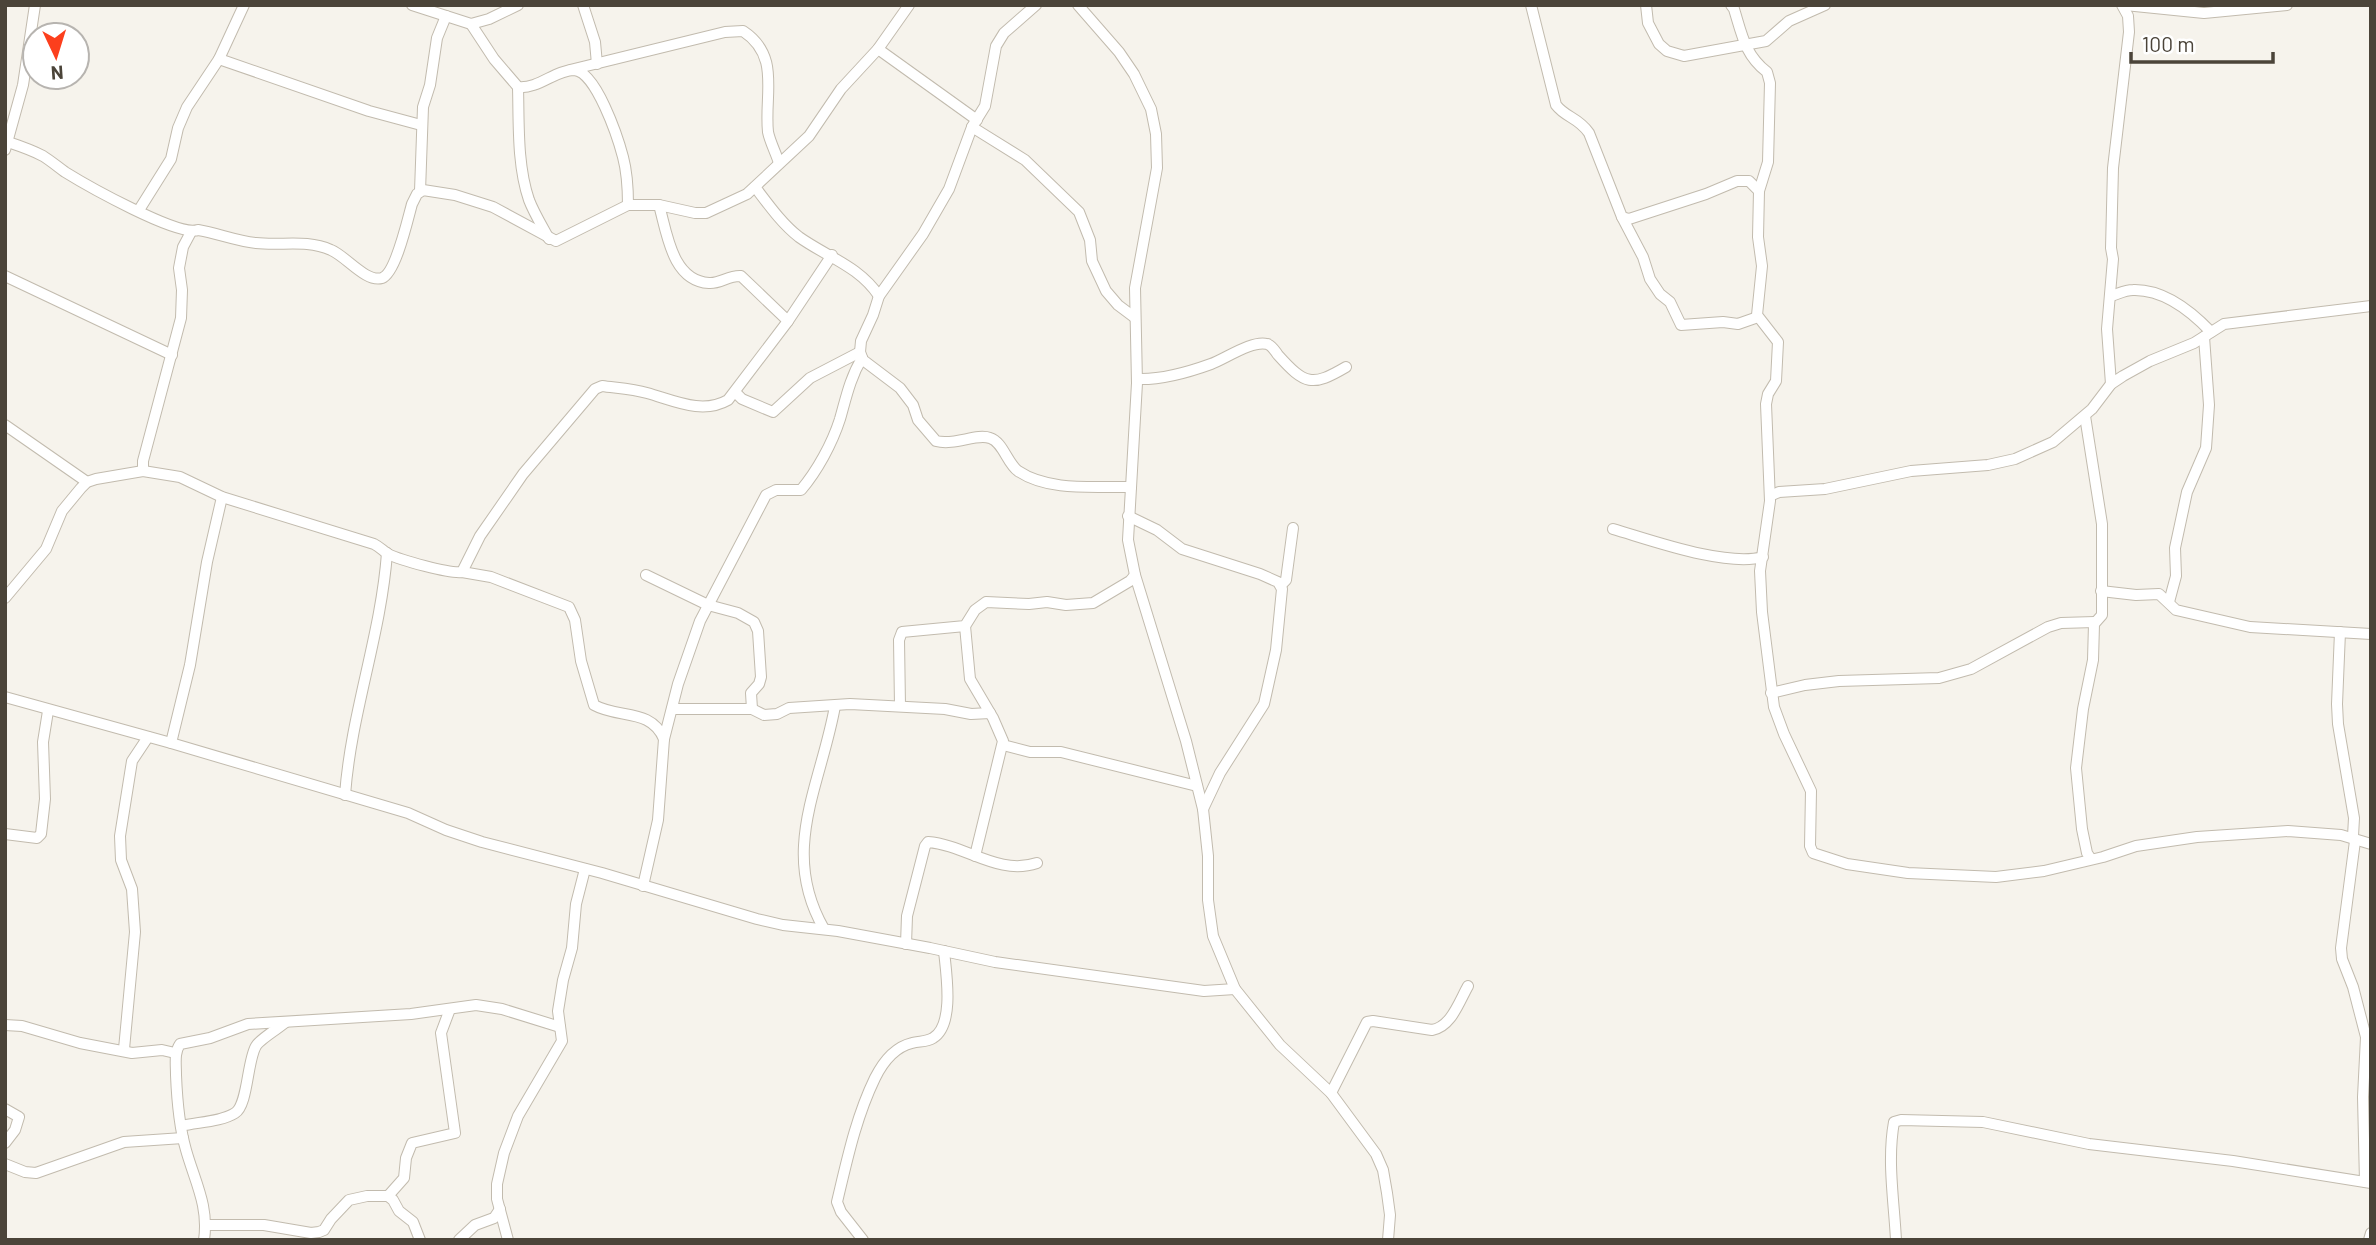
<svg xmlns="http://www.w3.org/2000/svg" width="2376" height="1245" font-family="Barlow,sans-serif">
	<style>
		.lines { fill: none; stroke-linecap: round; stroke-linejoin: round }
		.street-casing { stroke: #c2bbae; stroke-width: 12 }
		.street { stroke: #fff; stroke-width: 10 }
	</style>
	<rect width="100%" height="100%" fill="#f6f3ec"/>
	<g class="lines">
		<defs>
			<g id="street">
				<path d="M412,5L471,24L489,19L518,5"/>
				<path d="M583,5L595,42L597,64"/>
				<path d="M1036,5L1004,33L996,46L985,106L972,127L949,189L923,234L879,296L873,315L861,341L860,352L863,360L900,388L913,405L918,420L936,441C955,446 976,433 990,438C1003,442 1007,463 1018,471C1049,492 1095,486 1131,487"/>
				<path d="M1078,5L1119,52L1134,74L1151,109L1156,134L1157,168L1135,288L1137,383L1128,540L1135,575L1186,741L1203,809L1208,856V900L1213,936L1235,989L1280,1045L1331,1093L1376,1154L1383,1170L1387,1193L1390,1215L1388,1240"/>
				<path d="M1531,5L1556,105C1566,118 1578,117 1589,133L1622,217L1629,219L1706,194L1737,181H1749L1759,191L1758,237L1762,266L1757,315L1778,342L1776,381L1768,394L1766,404L1770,501L1760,571L1762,612L1774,707L1784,734L1811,791L1810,846L1813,853L1847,864L1908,873L1996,877L2044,871L2103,857L2136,846L2197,837L2288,831L2341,835L2371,844"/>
				<path d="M1646,5L1648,23L1659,44L1667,51L1684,56L1766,41L1789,21L1825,5"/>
				<path d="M1731,5L1734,9C1742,35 1745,55 1767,72L1770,83L1768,162L1759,191"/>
				<path d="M2125,5L2204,13L2287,5"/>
				<path d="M471,24L494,59L518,87C539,89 555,70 574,70C596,71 618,138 623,157C627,172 628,189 628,205"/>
				<path d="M878,49L977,120"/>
				<path d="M219,59L369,111L421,125"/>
				<path d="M570,70L725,32L743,31C781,56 764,94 768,132C770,142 776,153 779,163"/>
				<path d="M518,87C519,123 517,165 529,200C534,213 542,226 549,239"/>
				<path d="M972,127L1025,160L1079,212L1090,240L1092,261L1106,291L1118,305L1134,317"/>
				<path d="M8,142C20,146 32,150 43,156C51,161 58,167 65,172C86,185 178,237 198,230C217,233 236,241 256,243C282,246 306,239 331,250C346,256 366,283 382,278C396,273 408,218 412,204L417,194L423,190L455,195L493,207L556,241L628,205H659L695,213H706L747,194L809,136L841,89L878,49L909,5"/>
				<path d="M5,150L23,85L35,5"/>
				<path d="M755,187C768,204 782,224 799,237C827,257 859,266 879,296"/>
				<path d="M420,191L423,107L430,85L437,38L446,16"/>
				<path d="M659,205C667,233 672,281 709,283C720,284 729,275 741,276L788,321"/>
				<path d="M139,210L171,159L178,128L187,107L219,59L244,5"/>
				<path d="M1622,217L1643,257L1650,279L1660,294L1670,302L1681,325L1723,322L1738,324L1758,317"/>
				<path d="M5,276L172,355"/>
				<path d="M2111,296C2118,294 2125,290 2133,290C2164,289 2191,311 2211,332"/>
				<path d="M1137,379C1161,380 1189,372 1211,364C1225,359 1252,340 1267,344C1272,345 1275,351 1278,355C1305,385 1312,387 1346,367"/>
				<path d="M2111,384L2107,329L2113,259L2111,248L2113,168L2129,32L2128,16L2122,5"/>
				<path d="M735,392L742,399L773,412L810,378L860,352"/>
				<path d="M2085,416L2102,524V615L2094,624L2093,660L2083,709L2076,768L2082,829L2087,853L2091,859"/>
				<path d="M5,425L87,482"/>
				<path d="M143,471V461L181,318L182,290L179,268L183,247L191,232"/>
				<path d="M1770,496L1779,492L1825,489L1911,471L1988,465L2015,459L2053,442L2092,409L2111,384L2123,376L2150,361L2194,343L2224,324L2371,306"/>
				<path d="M1128,516L1157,530L1182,549L1260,574L1278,582L1282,589L1276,650L1264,704L1220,773L1203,809"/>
				<path d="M1613,529C1651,540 1725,567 1763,557"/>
				<path d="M462,572L491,577L569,607L575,620L581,661L594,705C619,719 651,708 664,739"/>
				<path d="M646,575L708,605L738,613L754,622L758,631L761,677L759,684L751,693L752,709"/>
				<path d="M1281,585L1286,580L1293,528"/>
				<path d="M2101,591L2136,595L2159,594L2176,610L2250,627L2371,634"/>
				<path d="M5,598L46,549L62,511L81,488L87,482L96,479L143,471L180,477L222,497L374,544C380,547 383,551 388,554C400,560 450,574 462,572L480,536L523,474L595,389L602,386C616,388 633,389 647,393C673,400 702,415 728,400L788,321L832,255"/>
				<path d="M2169,602L2176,576L2175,548L2187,492L2206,448L2209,405L2204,337"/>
				<path d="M965,626L970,679L993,718L1003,741L975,856"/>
				<path d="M2340,632L2337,704L2338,724L2354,818L2353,836L2355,841L2341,948L2342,959L2353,987L2366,1037L2363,1097L2365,1182"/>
				<path d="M1771,693L1805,685L1839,681L1939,678L1971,669L2048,627L2061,623L2095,622"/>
				<path d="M5,697L171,743L408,813L446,830L482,842L602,873L757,919L783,925L838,931L930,948L995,962L1204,991L1235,989"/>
				<path d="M900,706L899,640L902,632L965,626L975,610L986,602L1029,604L1047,602L1066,605L1093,603L1130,581L1135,575"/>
				<path d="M672,709H752L764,715L777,714L789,708L850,704L945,709L971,714L990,713"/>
				<path d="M171,743L190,665L207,562L222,497"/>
				<path d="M1003,745L1030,752H1061L1197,786"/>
				<path d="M345,795C351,713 381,635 387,553"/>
				<path d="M5,834L37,838L41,834L45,799L43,742L48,711"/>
				<path d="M643,886L658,820L664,739L678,684L700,621L766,495L776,490H801C817,471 832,444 840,419C846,398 850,378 862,358"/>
				<path d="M824,929C779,851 821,785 835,706"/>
				<path d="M906,944L907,916L925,846L928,842C966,845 998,876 1037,863"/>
				<path d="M5,1025L22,1026L80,1043L132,1053L162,1050L175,1053"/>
				<path d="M124,1049L135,932L132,889L121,860L120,836L132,761L148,737"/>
				<path d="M1331,1093L1367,1022L1373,1021L1432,1030C1451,1027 1459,1002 1468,986"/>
				<path d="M5,1109L19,1117L15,1130L5,1143"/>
				<path d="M181,1126C197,1122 221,1122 235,1113C248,1105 247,1061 256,1046C260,1039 279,1028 286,1022"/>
				<path d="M5,1164L25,1172L36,1173L124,1142L183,1138"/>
				<path d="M388,1196L404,1178L406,1158L412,1143L455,1133L441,1033L450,1009"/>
				<path d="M207,1225H264L311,1233L319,1232L324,1230L331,1219L349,1200L367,1196H388L393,1200L399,1211L413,1222L420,1240"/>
				<path d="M204,1240C209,1206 195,1182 186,1150C179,1126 177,1100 176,1075C176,1063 174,1053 180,1044L210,1038L248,1024L411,1014L476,1005L502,1009L560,1027"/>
				<path d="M459,1240L475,1225L494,1218L500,1209"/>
				<path d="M508,1240L497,1199V1184L504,1153L518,1116L562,1041L558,1011L563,980L572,948L576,904L585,869"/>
				<path d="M863,1240L841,1212L837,1202C847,1160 856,1117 875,1078C883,1062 895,1047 912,1043C919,1041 927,1042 933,1038C955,1025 946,972 944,951"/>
				<path d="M1896,1240C1894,1201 1887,1160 1894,1122L1901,1120L1983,1122L2089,1144L2233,1161L2371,1183"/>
				<path d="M2369,1240L2371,1233"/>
			</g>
		</defs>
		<use href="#street" class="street-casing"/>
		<use href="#street" class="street"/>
	</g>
	<rect width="2376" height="1245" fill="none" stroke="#4b4439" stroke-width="14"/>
	<g transform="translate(56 56) rotate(176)"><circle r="33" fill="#ffffff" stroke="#b7b4b0" stroke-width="2"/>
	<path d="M0-5L12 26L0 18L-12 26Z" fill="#fc3f1d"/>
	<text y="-10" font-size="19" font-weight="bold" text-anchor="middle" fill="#4b4439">N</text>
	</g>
	<path d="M2131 52v10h142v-10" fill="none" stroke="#4b4439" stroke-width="3.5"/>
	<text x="2142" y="52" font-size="21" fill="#4b4439" stroke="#ffffff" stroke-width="5" paint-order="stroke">100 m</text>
</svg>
